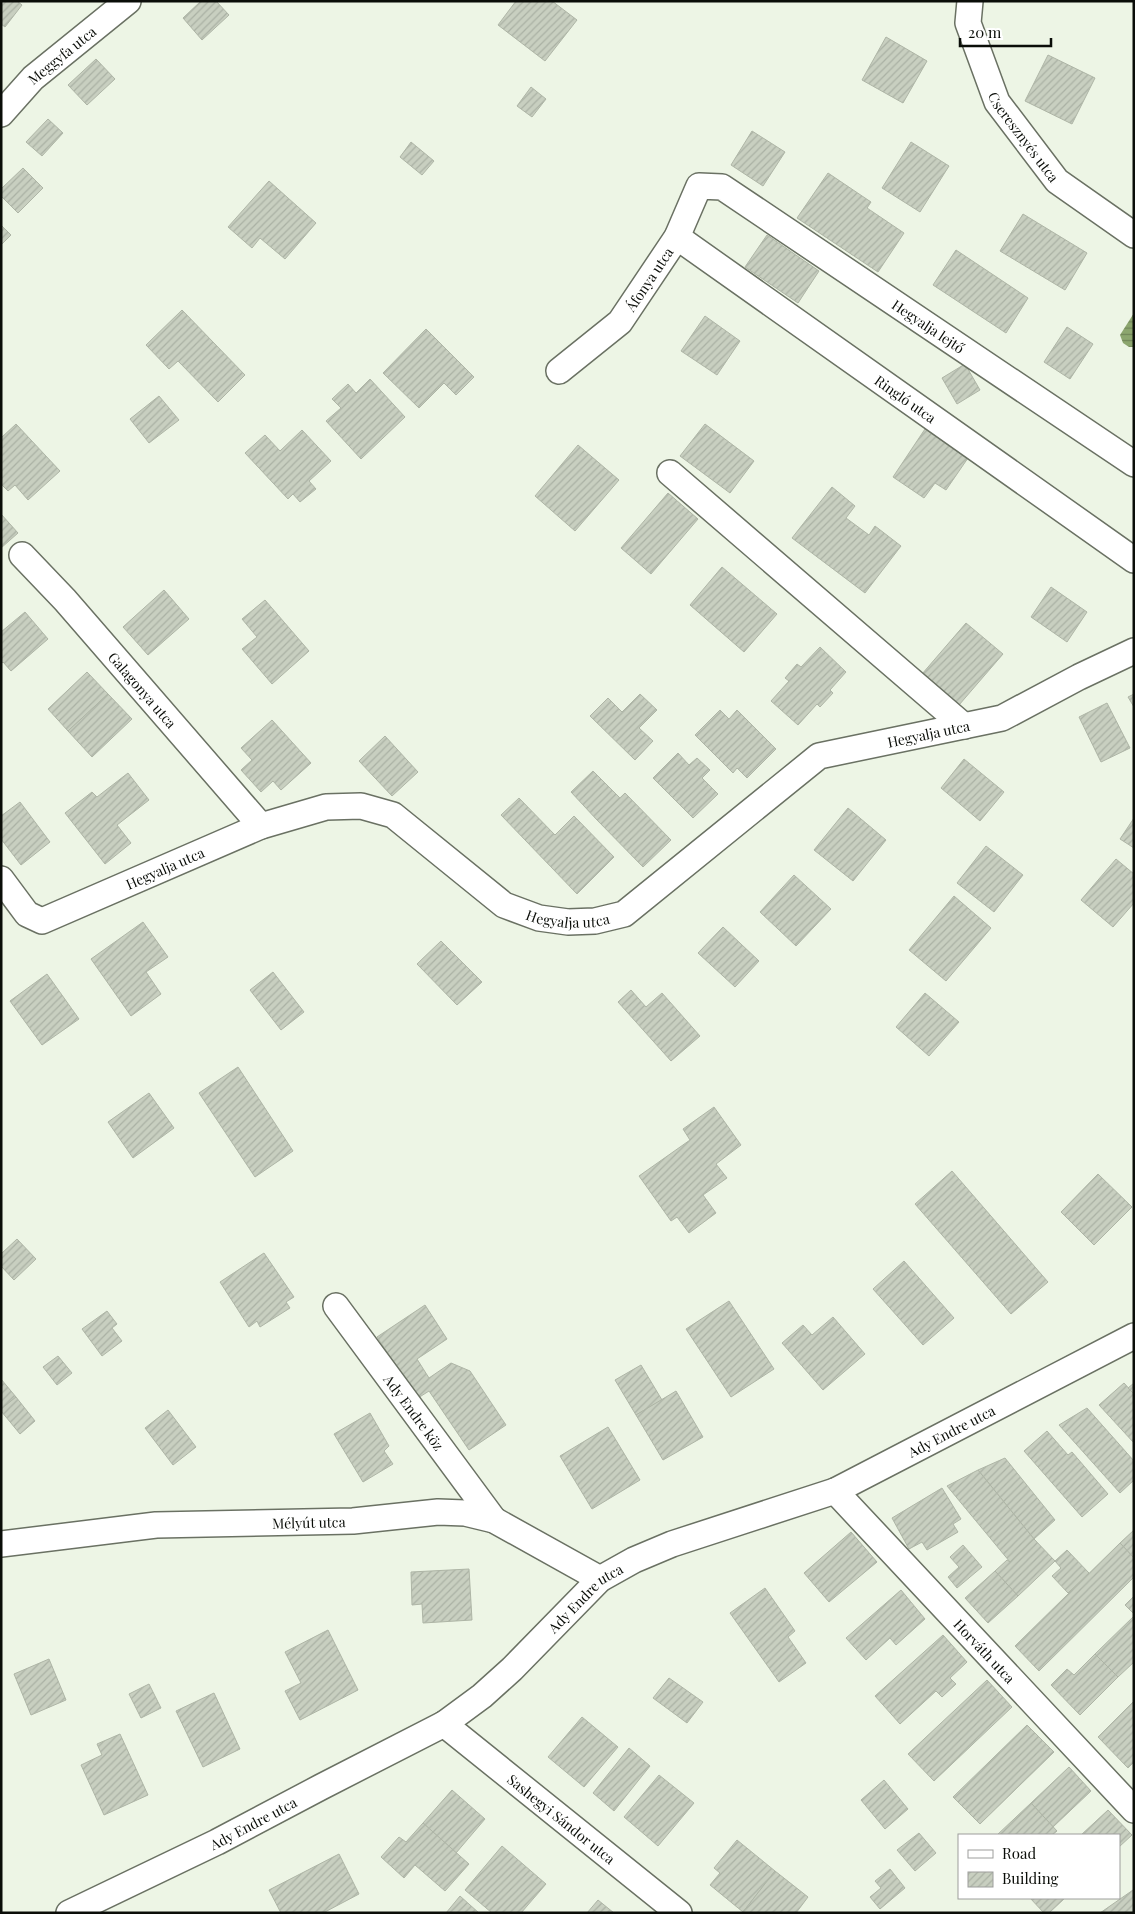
<svg xmlns="http://www.w3.org/2000/svg" width="1135" height="1914" font-family="'Playfair Display',serif">
	<style>
		.water { fill: url(#water-rules) }
		.building { fill: url(#building-hatch); stroke: #aeb5a6 }
		.lines { fill: none; stroke-linecap: round; stroke-linejoin: round }
		.minor-casing { stroke: #6a7163; stroke-width: 28 }
		.minor { stroke: #fff; stroke-width: 25 }
		.labels { text-anchor: middle; dominant-baseline: central; stroke-width: 4; stroke-linejoin: round; paint-order: stroke }
		.street-label { font-size: 14px; fill: #0a0d08; stroke: #fff }
	</style>
	<defs>
		<pattern id="water-rules" width="6" height="5" patternUnits="userSpaceOnUse" patternTransform="scale(1.25)"><rect width="6" height="5" fill="#8ca66e"/><path d="M0 2.5h6" fill="none" stroke="#718658"/></pattern>
		<pattern id="building-hatch" width="6" height="6" patternUnits="userSpaceOnUse" patternTransform="scale(1.25)"><rect width="6" height="6" fill="#c8cfc0"/><path d="M-1 1l2-2M0 6l6-6M5 7l2-2" fill="none" stroke="#aab1a4"/></pattern>
	</defs>
	<rect width="100%" height="100%" fill="#edf5e5"/>
	<path class="water" d="M1134,313V347H1129L1123,343L1120,335Z"/>
	<g class="building">
		<path d="M1,1H17L22,5L5,27L1,24Z"/>
		<path d="M201,1H216L229,15L202,40L183,18Z"/>
		<path d="M516,1H552L577,20L545,61L498,25Z"/>
		<path d="M886,37L927,61L903,103L862,80Z"/>
		<path d="M1048,55L1095,78L1072,124L1025,101Z"/>
		<path d="M96,59L115,79L87,105L68,85Z"/>
		<path d="M531,87L546,99L532,117L517,106Z"/>
		<path d="M48,119L63,133L42,156L26,142Z"/>
		<path d="M752,131L785,152L763,186L731,165Z"/>
		<path d="M411,142L434,161L422,175L400,157Z"/>
		<path d="M911,142L949,166L920,212L882,188Z"/>
		<path d="M23,168L43,188L18,213L1,196V189Z"/>
		<path d="M828,173L871,202L867,208L904,233L878,272L797,218Z"/>
		<path d="M269,181L316,223L285,259L260,238L252,248L228,227Z"/>
		<path d="M1023,214L1087,253L1065,290L1000,251Z"/>
		<path d="M1,225L11,235L1,245Z"/>
		<path d="M767,235L819,271L798,303L745,267Z"/>
		<path d="M956,250L1028,298L1006,333L933,285Z"/>
		<path d="M182,310L245,375L218,402L178,361L169,369L146,345Z"/>
		<path d="M705,316L740,341L717,375L681,351Z"/>
		<path d="M1067,327L1093,344L1070,379L1044,362Z"/>
		<path d="M426,329L474,377L456,395L444,383L419,408L383,373Z"/>
		<path d="M965,364L980,390L957,404L942,378Z"/>
		<path d="M370,379L405,417L361,459L326,421L341,408L332,399L348,384L356,393Z"/>
		<path d="M159,396L179,420L149,443L130,419Z"/>
		<path d="M16,424L60,471L28,500L15,485L8,491L1,484V438Z"/>
		<path d="M705,424L754,461L730,493L680,456Z"/>
		<path d="M925,429L968,458L946,490L935,483L924,498L893,477Z"/>
		<path d="M302,430L331,461L309,481L316,489L300,502L293,494L288,499L245,453L265,435L280,451Z"/>
		<path d="M578,445L619,480L575,531L535,496Z"/>
		<path d="M832,487L855,506L846,518L869,535L875,526L901,546L865,593L792,538Z"/>
		<path d="M668,493L698,519L651,574L621,548Z"/>
		<path d="M1,514L18,533L1,548Z"/>
		<path d="M722,567L777,614L744,652L690,605Z"/>
		<path d="M1051,587L1087,612L1067,642L1031,617Z"/>
		<path d="M164,590L189,619L148,655L123,627Z"/>
		<path d="M265,600L309,651L272,684L242,649L257,637L242,619Z"/>
		<path d="M25,612L48,639L11,671L3,662L1,664V632Z"/>
		<path d="M966,623L1003,654L959,705L922,674Z"/>
		<path d="M820,647L846,672L830,690L833,693L820,707L817,704L798,725L771,701L789,681L785,678L797,664L801,667Z"/>
		<path d="M87,672L108,694L68,731L48,709Z"/>
		<path d="M108,694L132,719L92,757L68,731Z"/>
		<path d="M640,694L657,710L639,728L653,741L635,760L590,716L608,698L622,712Z"/>
		<path d="M1134,694V707L1128,697Z"/>
		<path d="M1107,703L1130,748L1101,762L1079,717Z"/>
		<path d="M720,710L729,719L737,710L776,749L747,778L737,768L733,773L695,735Z"/>
		<path d="M272,720L311,763L281,790L273,781L261,792L241,770L252,760L241,748Z"/>
		<path d="M385,736L418,772L392,796L359,761Z"/>
		<path d="M678,753L689,765L697,758L710,770L702,778L718,794L693,818L653,778Z"/>
		<path d="M964,759L1004,792L980,821L941,788Z"/>
		<path d="M593,771L620,798L597,820L571,792Z"/>
		<path d="M128,773L149,800L117,825L131,843L105,864L65,813L92,792L97,797Z"/>
		<path d="M625,793L671,840L643,867L597,820Z"/>
		<path d="M519,798L555,835L574,816L614,857L577,894L501,815Z"/>
		<path d="M20,802L50,842L21,865L1,839V816Z"/>
		<path d="M848,808L886,840L853,881L814,850Z"/>
		<path d="M1134,818V848L1120,839Z"/>
		<path d="M986,846L1023,875L994,912L957,883Z"/>
		<path d="M1116,859L1134,874V903L1113,927L1081,900Z"/>
		<path d="M794,875L831,909L796,946L760,912Z"/>
		<path d="M954,896L991,928L946,981L909,950Z"/>
		<path d="M143,922L168,957L146,972L161,994L131,1016L91,959Z"/>
		<path d="M723,927L759,961L735,987L698,953Z"/>
		<path d="M441,941L482,982L457,1005L417,964Z"/>
		<path d="M273,972L304,1012L281,1030L250,990Z"/>
		<path d="M47,974L79,1019L42,1045L10,1001Z"/>
		<path d="M631,990L646,1007L662,993L700,1036L671,1061L618,1002Z"/>
		<path d="M925,993L959,1022L929,1056L896,1027Z"/>
		<path d="M238,1067L293,1151L255,1177L199,1093Z"/>
		<path d="M149,1093L174,1128L133,1158L108,1122Z"/>
		<path d="M714,1107L741,1145L716,1164L727,1178L703,1195L716,1213L689,1233L677,1217L671,1221L639,1176L690,1140L683,1129Z"/>
		<path d="M952,1171L1048,1282L1011,1314L915,1204Z"/>
		<path d="M1098,1174L1132,1207L1094,1245L1061,1212Z"/>
		<path d="M17,1239L36,1259L14,1280L1,1266V1254Z"/>
		<path d="M264,1253L294,1297L286,1302L290,1308L260,1327L257,1321L249,1327L220,1282Z"/>
		<path d="M904,1261L954,1318L923,1345L873,1289Z"/>
		<path d="M729,1301L774,1369L731,1397L686,1329Z"/>
		<path d="M425,1305L447,1339L417,1359L429,1378L451,1363L470,1371L506,1425L469,1450L429,1391L418,1398L377,1337Z"/>
		<path d="M107,1311L117,1324L112,1328L122,1341L102,1356L82,1329Z"/>
		<path d="M833,1317L865,1354L823,1390L782,1343L803,1325L812,1335Z"/>
		<path d="M58,1356L72,1373L57,1385L43,1367Z"/>
		<path d="M641,1365L662,1400L636,1415L615,1380Z"/>
		<path d="M1,1379L16,1397L1,1409Z"/>
		<path d="M1124,1383L1134,1394V1443L1099,1405Z"/>
		<path d="M1134,1383V1394L1128,1388Z"/>
		<path d="M676,1391L703,1437L663,1460L636,1415Z"/>
		<path d="M16,1397L35,1421L20,1434L1,1411V1409Z"/>
		<path d="M1087,1408L1134,1461V1480L1120,1493L1059,1425Z"/>
		<path d="M168,1410L196,1447L173,1465L145,1428Z"/>
		<path d="M370,1413L389,1446L384,1451L393,1464L363,1482L334,1434Z"/>
		<path d="M608,1427L640,1480L592,1509L560,1456Z"/>
		<path d="M1047,1431L1068,1455L1072,1452L1108,1494L1082,1517L1024,1451Z"/>
		<path d="M1005,1458L1055,1520L1034,1539L978,1470Z"/>
		<path d="M978,1470L1034,1539L1010,1562L947,1486Z"/>
		<path d="M942,1488L961,1519L953,1524L958,1532L927,1550L922,1542L909,1549L892,1518Z"/>
		<path d="M1134,1530V1558L1120,1543Z"/>
		<path d="M851,1532L877,1562L829,1602L804,1573Z"/>
		<path d="M1034,1539L1055,1561L1018,1596L995,1571L1007,1560L1010,1562Z"/>
		<path d="M1120,1543L1134,1558V1577L1039,1671L1015,1646Z"/>
		<path d="M963,1545L982,1567L957,1588L948,1577L959,1567L950,1557Z"/>
		<path d="M1067,1550L1089,1573L1068,1593L1052,1576L1061,1568L1055,1561Z"/>
		<path d="M469,1569L472,1620L423,1623L422,1604L412,1605L411,1572Z"/>
		<path d="M995,1571L1018,1596L988,1623L965,1598Z"/>
		<path d="M765,1588L795,1631L788,1637L806,1663L779,1682L730,1613Z"/>
		<path d="M901,1590L925,1619L896,1645L890,1638L866,1660L846,1638Z"/>
		<path d="M1134,1596V1614L1125,1605Z"/>
		<path d="M1134,1616V1662L1118,1677L1095,1654Z"/>
		<path d="M328,1630L358,1690L300,1720L285,1691L301,1683L285,1652Z"/>
		<path d="M943,1635L967,1662L950,1678L956,1684L942,1697L936,1691L900,1724L875,1696Z"/>
		<path d="M1095,1654L1118,1677L1080,1715L1051,1685L1067,1669L1074,1675Z"/>
		<path d="M49,1659L66,1700L31,1715L14,1674Z"/>
		<path d="M669,1678L703,1702L687,1723L653,1698Z"/>
		<path d="M987,1680L1012,1707L934,1781L908,1754Z"/>
		<path d="M149,1684L161,1708L141,1718L129,1694Z"/>
		<path d="M214,1693L240,1749L203,1767L176,1711Z"/>
		<path d="M1134,1701V1762L1128,1768L1098,1737Z"/>
		<path d="M582,1717L618,1747L584,1787L548,1757Z"/>
		<path d="M1027,1725L1054,1752L980,1824L953,1797Z"/>
		<path d="M120,1734L148,1795L104,1815L81,1765L102,1755L97,1744Z"/>
		<path d="M629,1748L650,1766L614,1811L593,1793Z"/>
		<path d="M1069,1767L1091,1791L1053,1827L1031,1803Z"/>
		<path d="M659,1775L694,1803L658,1846L624,1817Z"/>
		<path d="M884,1780L908,1809L885,1829L861,1800Z"/>
		<path d="M452,1790L485,1819L456,1853L423,1823Z"/>
		<path d="M1031,1803L1057,1831L1052,1835H997Z"/>
		<path d="M1108,1810L1132,1835L1119,1847V1835H1081Z"/>
		<path d="M423,1823L469,1864L445,1891L415,1865L404,1878L381,1857L399,1837L406,1842Z"/>
		<path d="M919,1833L936,1853L915,1871L897,1850Z"/>
		<path d="M737,1840L775,1871L743,1912L710,1885L720,1873L714,1868Z"/>
		<path d="M502,1846L546,1884L521,1913H492L465,1890Z"/>
		<path d="M339,1854L359,1894L323,1913H281L269,1890Z"/>
		<path d="M890,1869L905,1888L880,1909L870,1897L881,1888L875,1881Z"/>
		<path d="M775,1871L808,1897L796,1913H745L743,1912Z"/>
		<path d="M1133,1890L1134,1913H1100Z"/>
		<path d="M460,1896L479,1913H446Z"/>
		<path d="M1030,1898H1065L1049,1913H1044Z"/>
		<path d="M598,1900L614,1913H587Z"/>
	</g>
	<g class="lines">
		<defs>
			<g id="minor">
				<path id="s1" d="M970,1L968,23L997,102L1057,181L1134,235"/>
				<path id="s2" d="M1,114L33,78L128,1"/>
				<path id="s3" d="M677,237L1134,560"/>
				<path id="s4" d="M559,371L620,322L677,237L699,186L722,187L1134,464"/>
				<path d="M670,473L964,726"/>
				<path id="s5" d="M22,555L65,600L261,826"/>
				<path id="s6" d="M1,879L27,914L42,921L261,826L326,807L361,806L393,815L504,905L539,918L568,922L595,921L624,914L819,756L1002,718L1079,677L1134,651"/>
				<path id="s7" d="M336,1306L494,1520"/>
				<path id="s8" d="M835,1491L1134,1810"/>
				<path id="s9" d="M1,1544L156,1525L353,1521L438,1512L465,1513L494,1520L600,1579"/>
				<path id="s10" d="M444,1724L679,1913"/>
				<path id="s11" d="M69,1913L217,1842L321,1787L444,1724L482,1696L512,1669L600,1579L634,1560L672,1544L835,1491L1134,1336"/>
			</g>
		</defs>
		<use href="#minor" class="minor-casing"/>
		<use href="#minor" class="minor"/>
	</g>
	<g class="labels">
		<g class="street-label">
			<text stroke="none"><textPath href="#s2" startOffset="85">Meggyfa utca</textPath></text>
			<text stroke="none"><textPath href="#s1" startOffset="150">Cseresznyés utca</textPath></text>
			<text stroke="none"><textPath href="#s4" startOffset="130">Áfonya utca</textPath></text>
			<text stroke="none"><textPath href="#s4" startOffset="508">Hegyalja lejtő</textPath></text>
			<text stroke="none"><textPath href="#s3" startOffset="280">Ringló utca</textPath></text>
			<text stroke="none"><textPath href="#s5" startOffset="181">Galagonya utca</textPath></text>
			<text stroke="none"><textPath href="#s6" startOffset="1064">Hegyalja utca</textPath></text>
			<text stroke="none"><textPath href="#s6" startOffset="194">Hegyalja utca</textPath></text>
			<text stroke="none"><textPath href="#s6" startOffset="644">Hegyalja utca</textPath></text>
			<text stroke="none"><textPath href="#s7" startOffset="132">Ady Endre köz</textPath></text>
			<text stroke="none"><textPath href="#s11" startOffset="1016">Ady Endre utca</textPath></text>
			<text stroke="none"><textPath href="#s9" startOffset="309">Mélyút utca</textPath></text>
			<text stroke="none"><textPath href="#s11" startOffset="610">Ady Endre utca</textPath></text>
			<text stroke="none"><textPath href="#s8" startOffset="219">Horváth utca</textPath></text>
			<text stroke="none"><textPath href="#s10" startOffset="151">Sashegyi Sándor utca</textPath></text>
			<text stroke="none"><textPath href="#s11" startOffset="205">Ady Endre utca</textPath></text>
		</g>
	</g>
	<rect width="1135" height="1914" fill="none" stroke="#0a0d08" stroke-width="5"/>
	<rect x="958" y="1834" width="162" height="65" fill="#ffffff" stroke="#9d9e9c"/>
	<rect x="968" y="1850" width="25" height="8" fill="#ffffff" stroke="#9d9e9c"/>
	<text x="1002" y="1859" font-size="15" fill="#0a0d08">Road</text>
	<rect x="968" y="1872" width="25" height="15" fill="url(#building-hatch)" stroke="#9d9e9c"/>
	<text x="1002" y="1884" font-size="15" fill="#0a0d08">Building</text>
	<path d="M960 38v8h91v-8" fill="none" stroke="#0a0d08" stroke-width="2.5"/>
	<text x="968" y="38" font-size="15" fill="#0a0d08" stroke="#ffffff" stroke-width="4" paint-order="stroke">20 m</text>
</svg>
